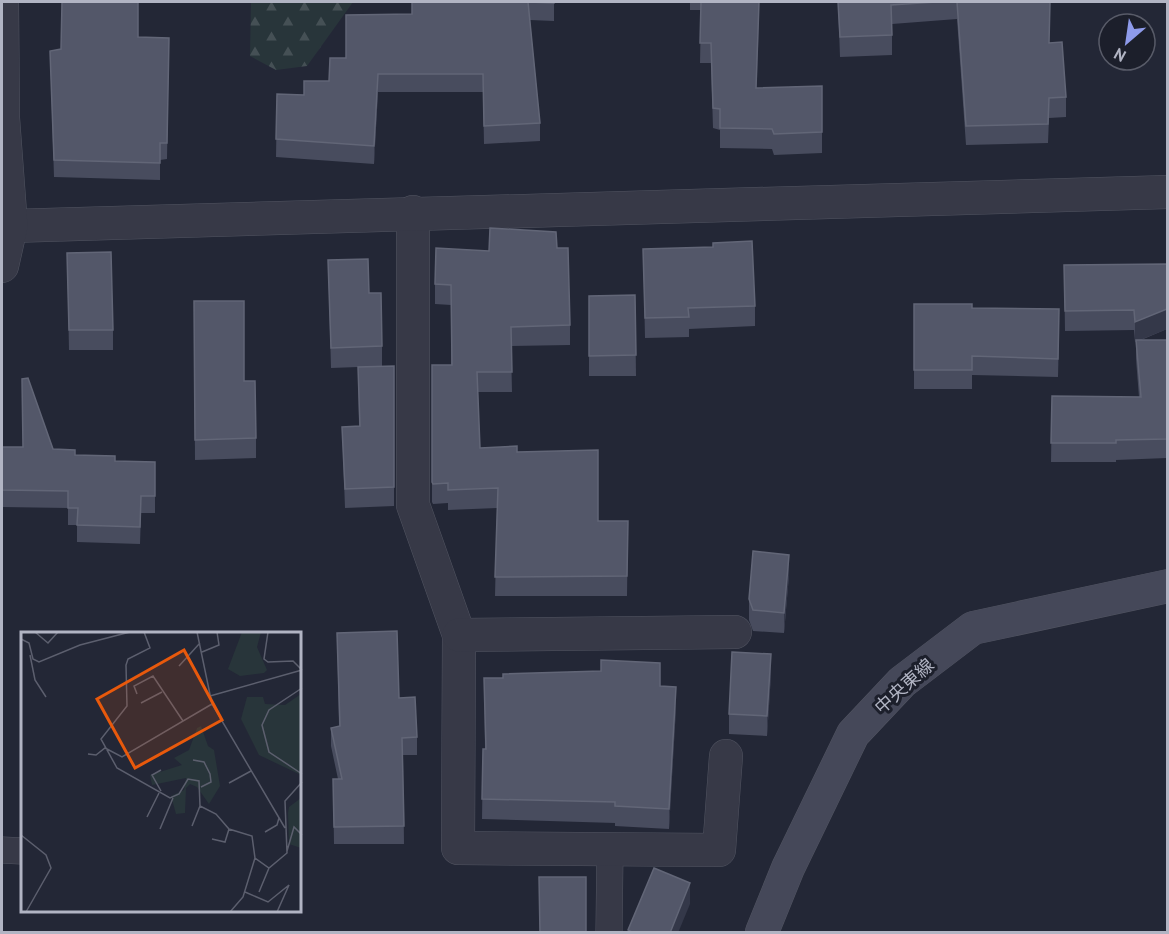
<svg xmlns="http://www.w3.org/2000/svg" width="1169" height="934" font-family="'PT Sans','Noto Sans JP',sans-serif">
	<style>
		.forest { fill: url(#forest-firs) }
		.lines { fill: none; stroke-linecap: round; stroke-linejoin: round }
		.service-casing { stroke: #515461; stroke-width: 27 }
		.minor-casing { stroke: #515461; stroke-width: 34 }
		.secondary-casing { stroke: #515461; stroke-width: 34 }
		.service { stroke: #373947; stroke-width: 26 }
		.minor { stroke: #373947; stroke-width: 33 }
		.secondary { stroke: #454859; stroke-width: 33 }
		.wall { fill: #484c5e }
		.shaded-wall { fill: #343849 }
		.building { fill: #535769; stroke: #626677; stroke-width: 1.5 }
		.labels { text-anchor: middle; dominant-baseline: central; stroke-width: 6; stroke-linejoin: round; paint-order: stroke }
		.street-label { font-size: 18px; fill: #b1b4c3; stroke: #1c1f2b }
		.inset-road { fill: none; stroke: #5c5f6e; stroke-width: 1.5 }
		.view { fill: #e8590c; fill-opacity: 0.15; stroke: #e8590c; stroke-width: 3 }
		.inset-edge { fill: none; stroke: #b1b4c3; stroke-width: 3 }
	</style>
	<defs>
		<pattern id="forest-firs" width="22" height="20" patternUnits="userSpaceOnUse" patternTransform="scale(1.5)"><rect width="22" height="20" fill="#28353a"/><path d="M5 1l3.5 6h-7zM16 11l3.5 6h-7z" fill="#455055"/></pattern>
	</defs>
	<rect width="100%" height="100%" fill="#232736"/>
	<path class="forest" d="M251,2H353L307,66L276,70L250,56Z"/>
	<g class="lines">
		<defs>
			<g id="service">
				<path d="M2,850L22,851"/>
				<path d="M609,932L610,849"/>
			</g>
			<g id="minor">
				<path d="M413,212V505L459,635L458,848L719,850L726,756"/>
				<path d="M11,226L1168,192"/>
				<path d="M2,266L11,226L3,118L2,2"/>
				<path d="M459,635L735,632"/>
			</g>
			<path id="secondary" d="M762,932L788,868L853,734L902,682L973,628L1168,586"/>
		</defs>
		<use href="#service" class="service-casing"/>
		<use href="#minor" class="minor-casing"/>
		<use href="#secondary" class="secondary-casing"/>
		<use href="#service" class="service"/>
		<use href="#minor" class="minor"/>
		<use href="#secondary" class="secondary"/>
	</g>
	<g class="wall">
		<path d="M412,2H554V21L530,20L540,123V141L484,144L483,92H378L374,164L276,157L277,94L304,95L329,81L346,58L412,14Z"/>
		<path d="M690,2H759L756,88L822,86V153L774,155L772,149L720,148V130L713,128L711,63H700L701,10H690Z"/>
		<path d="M838,2H1050L1049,43L1066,97V117L1049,118L1048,143L966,145L957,19L892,24V55L840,57Z"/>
		<path d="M138,37L169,38L167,159L160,160V180L54,177L50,51Z"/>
		<path d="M557,248L570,325V345L511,346L512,392H478L480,448L517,452L598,521H628L627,596H495L497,508L448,510V503L433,504L432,502V365H451V305L435,304V284L489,251Z"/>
		<path d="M643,249L755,306V326L689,329V337L645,338Z"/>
		<path d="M67,253L113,330V350H69Z"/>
		<path d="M328,260L369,293L382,346V366H394V506L345,508L342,427L359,426L358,367L331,368Z"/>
		<path d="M1167,264V329L1141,340H1167V458L1116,460V462H1051L1052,396L1139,397L1136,359V342H1135L1134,330L1065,331L1064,265Z"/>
		<path d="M635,295L636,376H589V296Z"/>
		<path d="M194,301L256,438V458L195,460Z"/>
		<path d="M914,304L972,308L1059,328L1058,377L972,375V389H914Z"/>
		<path d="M2,447L53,449L75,455L115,461L155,462V513H141L140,544L77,542V525H68V508L2,507Z"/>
		<path d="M789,575L784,633L753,631L749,620V599Z"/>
		<path d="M337,633L399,698L417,737V755H403L404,844H334L333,779H338L331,746V728L339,726Z"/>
		<path d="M771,675L767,736L729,734V714Z"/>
		<path d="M484,678H503L660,686L676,708L669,829L615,826V823L482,819L483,749H485Z"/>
	</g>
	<g class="shaded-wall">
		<path d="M759,2V19L756,109V88Z"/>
		<path d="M378,74V92L374,164V146Z"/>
		<path d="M1059,309V328L1058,377V359Z"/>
		<path d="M1167,309V329L1135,342V322Z"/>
		<path d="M789,555V575L784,633V613Z"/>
		<path d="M771,654V675L767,736V716Z"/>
		<path d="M676,687V708L669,829V809Z"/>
		<path d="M690,883V904L678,933H670Z"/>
	</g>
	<g class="building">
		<path d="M62,2H138V37L169,38L167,143H160V163L54,160L50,51L61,49Z"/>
		<path d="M412,2H554V3L528,2L540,123L484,126L483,74H378L374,146L276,139L277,94L304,95V81H329L330,58H346V15L412,14Z"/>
		<path d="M701,2H759L756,88L822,86V132L774,134L772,129L720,128V109L713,108L711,43H700Z"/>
		<path d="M838,2H936L891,5L892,35L840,37Z"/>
		<path d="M957,2H1050L1049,43L1062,42L1066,97L1049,98L1048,124L966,126Z"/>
		<path d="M490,228L556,232L557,248H568L570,325L511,327L512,372H477L480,448L517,446V452L598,450V521H628L627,576L495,577L498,488L448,490V483L433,484L432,482V365H452L451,285L435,284L436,248L489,251Z"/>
		<path d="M752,241L755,306L688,308L689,317L645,318L643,249L713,247V243Z"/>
		<path d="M111,252L113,330H69L67,253Z"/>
		<path d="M368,259L369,293H381L382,346L331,348L328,260Z"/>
		<path d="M1167,264V309L1135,322L1134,310L1065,311L1064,265Z"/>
		<path d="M635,295L636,355L589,356V296Z"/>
		<path d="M194,301H244V381H255L256,438L195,440Z"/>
		<path d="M914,304H972V308L1059,309L1058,359L972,356V370H914Z"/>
		<path d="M1136,340H1167V439L1116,440V443H1051L1052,396L1141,397Z"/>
		<path d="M394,366V487L345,489L342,427L360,426L358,367Z"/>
		<path d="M28,378L53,449L75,450V455L115,456V461L155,462V496H141L140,527L77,525L78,508H68V491L2,490V447H23L22,379Z"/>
		<path d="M753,551L789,555L784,613L753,610L749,599Z"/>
		<path d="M397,631L399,698L415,697L417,737L402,738L404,826L334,827L333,779H342L331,728L340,726L337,633Z"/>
		<path d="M732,652L771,654L767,716L729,714Z"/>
		<path d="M601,660L660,663V686L676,687L669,809L615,806V802L482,799L483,749H486L484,678H503V674L601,671Z"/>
		<path d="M654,868L690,883L670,933H634L628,930Z"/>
		<path d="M539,877H586V933H540Z"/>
	</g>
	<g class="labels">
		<g class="street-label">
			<text transform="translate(904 686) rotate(-42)">中央東線</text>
		</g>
	</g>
	<g transform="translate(21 632)">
		<rect width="280" height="280" fill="#232736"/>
		<path d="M221,0H240L236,15L246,38L243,41L219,44L207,37ZM280,62V143L238,123L220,87L226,65H242L244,72L264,73ZM180,94L187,114L193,118L199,154L188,172L176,155L169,152L165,156L164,181L155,182L150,164L163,158L165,146L131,153L129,143L161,133L153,126L168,118L176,96ZM280,166V216L268,212L267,181L268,175Z" fill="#28353a"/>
		<path class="inset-road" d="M14,0L27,11L37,0M123,0L129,16L107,27L105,33L106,74L80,107L96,136L149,166L158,162L167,147L178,149L179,174L195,182L208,197L231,204L234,226L248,236L266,221L264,169L281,150M176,0L191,72L264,196M247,0L243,27L247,30L272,29L281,38M0,7L8,11L12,27L18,30L59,13L109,0M181,20L198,13L196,0M9,23L14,48L25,65M158,34L179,11M281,56L248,78L241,93L248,120L281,142M116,62L113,54L132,44L162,89M189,64L281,38M120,71L141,60M67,122L75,123L84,116L101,125L191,72M172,128L183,130L189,142L190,150L180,155M208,151L230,139M140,159L131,143L140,138M126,185L138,161M171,194L179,174M139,197L152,166M244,200L256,193L258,186M0,203L25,223L30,236L5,280M191,207L204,210L208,197M266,219L273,195L281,203M224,260L247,270L268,253L256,280M238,260L248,236M209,280L222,265L234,226"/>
		<path class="view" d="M163,18L201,88L114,136L76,67Z"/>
		<rect width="280" height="280" class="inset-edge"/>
	</g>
	<rect width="1169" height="934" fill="none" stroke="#b1b4c3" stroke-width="6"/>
	<g transform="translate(1127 42) rotate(209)"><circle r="28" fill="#1c1f2b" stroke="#585b68" stroke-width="1.5"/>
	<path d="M0-4.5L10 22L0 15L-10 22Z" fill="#8e9beb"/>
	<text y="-9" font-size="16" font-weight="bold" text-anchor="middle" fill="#b1b4c3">N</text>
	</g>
</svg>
